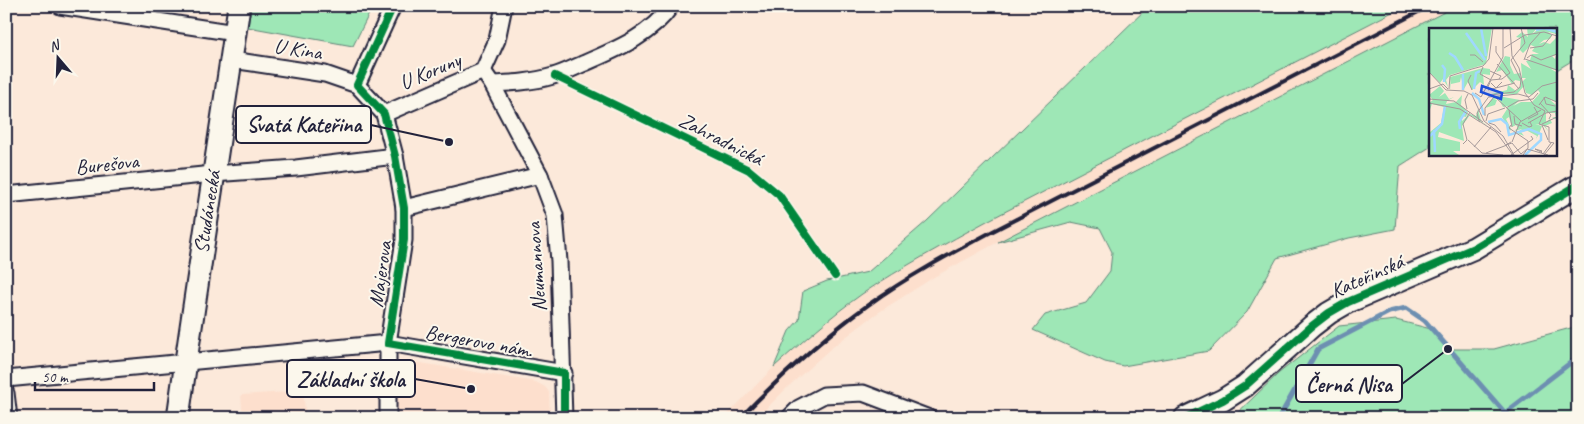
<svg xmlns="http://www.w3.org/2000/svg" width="1584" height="424" font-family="Caveat,sans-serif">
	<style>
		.built { fill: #fddfcd }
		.green { fill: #9ee7b6; stroke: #608478 }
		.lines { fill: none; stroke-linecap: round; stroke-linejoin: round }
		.stream { stroke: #6d8fb1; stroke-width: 5 }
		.street-casing { stroke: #22223b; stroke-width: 19 }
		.secondary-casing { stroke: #22223b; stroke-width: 25 }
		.street { stroke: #fbf7ec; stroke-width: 15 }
		.secondary { stroke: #fbf7ec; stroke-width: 21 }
		.rail { stroke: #22223b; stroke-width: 4 }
		.cycleway-casing { stroke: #fbf7ec; stroke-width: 11 }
		.cycleway { stroke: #00873e; stroke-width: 8 }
		.labels { text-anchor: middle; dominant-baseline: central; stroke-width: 4; stroke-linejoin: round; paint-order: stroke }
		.street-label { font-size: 21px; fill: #22223b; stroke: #fbf7ec }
		.inset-river { fill: none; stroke: #9fd8ff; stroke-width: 2.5 }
		.inset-road { fill: none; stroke: #a5999a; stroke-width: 1 }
		.view { fill: #1d4ed8; fill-opacity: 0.15; stroke: #1d4ed8; stroke-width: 2.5 }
		.inset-edge { fill: none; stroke: #22223b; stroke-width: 2.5 }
		.leader { fill: none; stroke: #22223b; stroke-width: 2 }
		.callout-dot { fill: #22223b; stroke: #fbf7ec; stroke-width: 2 }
		.callout { fill: #fbf7ec; stroke: #22223b; stroke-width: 2 }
		.callout-label { font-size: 22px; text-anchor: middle; font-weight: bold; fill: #22223b }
	</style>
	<rect width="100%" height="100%" fill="#fce9da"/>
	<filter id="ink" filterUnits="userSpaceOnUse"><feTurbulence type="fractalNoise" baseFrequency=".02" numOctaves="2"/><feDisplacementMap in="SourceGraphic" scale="10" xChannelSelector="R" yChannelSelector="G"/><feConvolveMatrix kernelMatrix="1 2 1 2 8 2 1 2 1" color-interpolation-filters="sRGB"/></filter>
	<g filter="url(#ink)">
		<g class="built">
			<path d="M1404,6H1456L998,242L934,277L876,314L830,349L790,385L757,418H724L774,367L815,331L862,294L921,257L987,221Z"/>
			<path d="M403,360L536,382L545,387L549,392L550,418H394L397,366Z"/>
			<path d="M303,391L306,418H243L241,395Z"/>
		</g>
		<g class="green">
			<path d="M251,6H373L353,46L248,27Z"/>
			<path d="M1149,6H1404L987,221C945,244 902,267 862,294C831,316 802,342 774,367L789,331L799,320L803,291L827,281L868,272L927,221Z"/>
			<path d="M1456,6H1578V57L1555,71V29H1430V147L1400,166L1395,229L1349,238L1277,258L1247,312L1209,351L1123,366L1105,362L1033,330L1045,315L1086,303L1110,271L1112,252L1100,228L1071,222L998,242Z"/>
			<path d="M1396,320L1431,329L1449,349H1494L1578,326V418H1232L1279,373L1339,326Z"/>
		</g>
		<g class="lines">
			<path class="stream" d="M1279,418L1318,349L1389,312L1406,308L1425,321L1505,413L1578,357"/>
			<defs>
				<g id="street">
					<path d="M60,6L235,33"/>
					<path d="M232,60L325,74L357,85L384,114L395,156L404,208V240L388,343V418"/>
					<path d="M483,71L492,84L540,175L555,215L559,261L564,418"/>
					<path d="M492,84C513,83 533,82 553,76C564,73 575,67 585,63C617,49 650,36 671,6"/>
					<path d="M357,85L393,6"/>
					<path d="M384,114L483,71L497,40L504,6"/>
					<path d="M6,195L213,174L296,168L395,156"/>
					<path d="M404,208L540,175"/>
					<path d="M6,379L388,343L564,373"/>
					<path d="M6,393L9,418"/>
					<path d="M789,418L799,408L824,395L863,393L929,418"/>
				</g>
				<g id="secondary">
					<path d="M178,418C197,280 219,143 239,6"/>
					<path d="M1185,418L1223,400L1245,386L1312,326L1329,313L1348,302L1474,248L1578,185"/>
				</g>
			</defs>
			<use href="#street" class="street-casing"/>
			<use href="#secondary" class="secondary-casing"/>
			<use href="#street" class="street"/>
			<use href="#secondary" class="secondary"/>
			<path class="rail" d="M740,418C780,377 822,338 868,305C907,277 950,254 993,231L1430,6"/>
			<defs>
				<g id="cycleway">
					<path d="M393,6L357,85L384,114L395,156L404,208V240L388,343L564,373V418"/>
					<path d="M555,76L749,170L779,195L835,276"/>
					<path d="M1185,418L1223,400L1245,386L1312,326L1329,313L1348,302L1474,248L1578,185"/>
				</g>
			</defs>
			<use href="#cycleway" class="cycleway-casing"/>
			<use href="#cycleway" class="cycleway"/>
		</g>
	</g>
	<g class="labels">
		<g class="street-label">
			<text transform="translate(298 49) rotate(9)">U Kina</text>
			<text transform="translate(430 71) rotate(-23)">U Koruny</text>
			<text transform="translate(721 139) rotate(27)">Zahradnická</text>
			<text transform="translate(107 164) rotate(-6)">Burešova</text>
			<text transform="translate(207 212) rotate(-81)">Studánecká</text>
			<text transform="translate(536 267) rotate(-94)">Neumannova</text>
			<text transform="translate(380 274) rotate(-82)">Majerova</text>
			<text transform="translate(1367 276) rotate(-24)">Kateřinská</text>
			<text transform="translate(479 341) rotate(10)">Bergerovo nám.</text>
		</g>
	</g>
	<g transform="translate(1429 28)">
		<rect width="128" height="128" fill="#fce9da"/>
		<path d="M0,0H63L57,36L21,47L17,52L19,59L14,51L11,55L0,44ZM98,0H108L103,6L111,0H127V6L119,4L123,7L121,11L115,12L110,16L115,14L121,16L127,10V27L123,28L126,31L127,28V42L122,41L127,44V74L120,71L127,77V91L123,89H127L126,85H117V94L121,91L123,95L116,98L120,104L114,97L106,96L113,98L110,106L107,111L108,108L97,102L92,104L95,108L88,105L93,101L85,103L89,100L87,97L83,99L80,89L77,91L82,101L81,103L73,89L80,78L74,79L69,70L65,71L68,72L66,77L56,80L63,71L69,68L91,72L84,78L92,74H103L111,65L109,62L103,67L97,65L95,58L88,66H62L78,62L79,57L87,63L92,58L91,53L86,52L83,56L73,42L67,44L76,28L81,29V37L85,46L91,45L93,54L97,50H93L92,35L102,41L97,33L101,32L103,26H110L103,23L106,19L102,17L94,25L91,22L92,10L87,9L93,4L99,9ZM54,40L61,41V47L54,46L55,57L51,54L43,62L39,54L35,61L32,49L31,54L22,56V63L21,49ZM11,58L15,63L10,69L16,65L20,71L25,69L18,73L17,76L27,74L33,67L32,77L39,84L37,89L33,88V93L41,86L47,88L49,81L52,93L59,98L41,87L33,98L35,113L10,104L9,109L31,114V123H24L30,127H0L1,104L12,95L15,79L3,76L0,84V75L4,72L0,67Z" fill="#9ee7b6"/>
		<path class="inset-river" d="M52,0L57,28M107,2L115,0L128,4M37,5L56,32M20,25L26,29L34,42M13,37L16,41L15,54M34,46V62M45,61L47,45L51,43M43,65L50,71L55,87M59,94L72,91L78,96L80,107L100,101L112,106V112L96,127M31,101L30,94L37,83M5,102L6,124M1,108L13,96L16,78"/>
		<path class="inset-road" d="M81,0L83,28L90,40L96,65L105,77L116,83L110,96L120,99V114L125,115L115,127M67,18V24L81,45L78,47M75,20L96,7L115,4L128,8M101,20L114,18L123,7M41,27H46L54,34M98,30L102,27L112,32L128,26M96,31L128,42M95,32L101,16L112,4M68,36L90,61M54,39L51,46L62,52L58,61M43,41L54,38L60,31L64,0M61,43L72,48L70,51M0,44L17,62L35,63L43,67L55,93L74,108L85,127M42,47L39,53L43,62M62,52L73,51L78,47M62,55L67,60L73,54M0,61L14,56L19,61M20,61L21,48L43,41M59,62L86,55M46,65L52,69L74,29V0M60,69L89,66L100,69L113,58L128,54M66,69L92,93M115,69L117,76L126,78M0,71L25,73L54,94M0,75L31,81L51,94M111,75L122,87L120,91M110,77L116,69L128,74M77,80L89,73L104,71L109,65M38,81L36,72L39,66M80,82L83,99M56,88V80L65,69M85,88L86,96L93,98M99,91L109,86L105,79M57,93L59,86L76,80M60,95L66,97L72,104M93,95L100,99L103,98L101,94M99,95L117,85L128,83V76M113,96L128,89M82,97L80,100L99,113V120L94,127M113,97L119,112M39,112L53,125L74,127M82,114L77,117L83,115L92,126L98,121L119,127M83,114L91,94L112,82M34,116L38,112L34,96L41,84M45,119L62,99M112,124L113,123L106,121L112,124L114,126L122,115M57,125L78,117M82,127L104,111L102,108M84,127L67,104L50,93L48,85L61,67L85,64L91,59L92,52L82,32L96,15L92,0"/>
		<path class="view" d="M53,58L73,65L72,71L52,64Z"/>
		<rect width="128" height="128" class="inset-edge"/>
	</g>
	<path class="leader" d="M449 142L371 125M471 389L415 379M1448 349L1402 384"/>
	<g class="callout-dot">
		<circle cx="449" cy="142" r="5"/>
		<circle cx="471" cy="389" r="5"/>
		<circle cx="1448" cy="349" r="5"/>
	</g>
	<g class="callout">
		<rect x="236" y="106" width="135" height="37" rx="5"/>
		<rect x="287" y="360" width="128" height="37" rx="5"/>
		<rect x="1296" y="365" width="106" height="37" rx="5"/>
	</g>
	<g class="callout-label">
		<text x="304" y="132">Svatá Kateřina</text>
		<text x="351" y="387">Základní škola</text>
		<text x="1349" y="392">Černá Nisa</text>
	</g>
	<rect width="1584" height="424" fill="none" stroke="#fbf7ec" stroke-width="25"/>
	<rect x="12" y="12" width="1559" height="399" fill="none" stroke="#22223b" stroke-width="2" filter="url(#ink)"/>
	<g transform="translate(58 58) rotate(341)" stroke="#fbf7ec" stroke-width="4" paint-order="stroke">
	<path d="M0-4L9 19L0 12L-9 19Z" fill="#22223b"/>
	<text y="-8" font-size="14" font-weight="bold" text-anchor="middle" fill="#22223b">N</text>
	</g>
	<path d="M35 382v8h119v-8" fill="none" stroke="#22223b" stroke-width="2.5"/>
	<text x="42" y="382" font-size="15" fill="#22223b" stroke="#fbf7ec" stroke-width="4" paint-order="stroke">50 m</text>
</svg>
